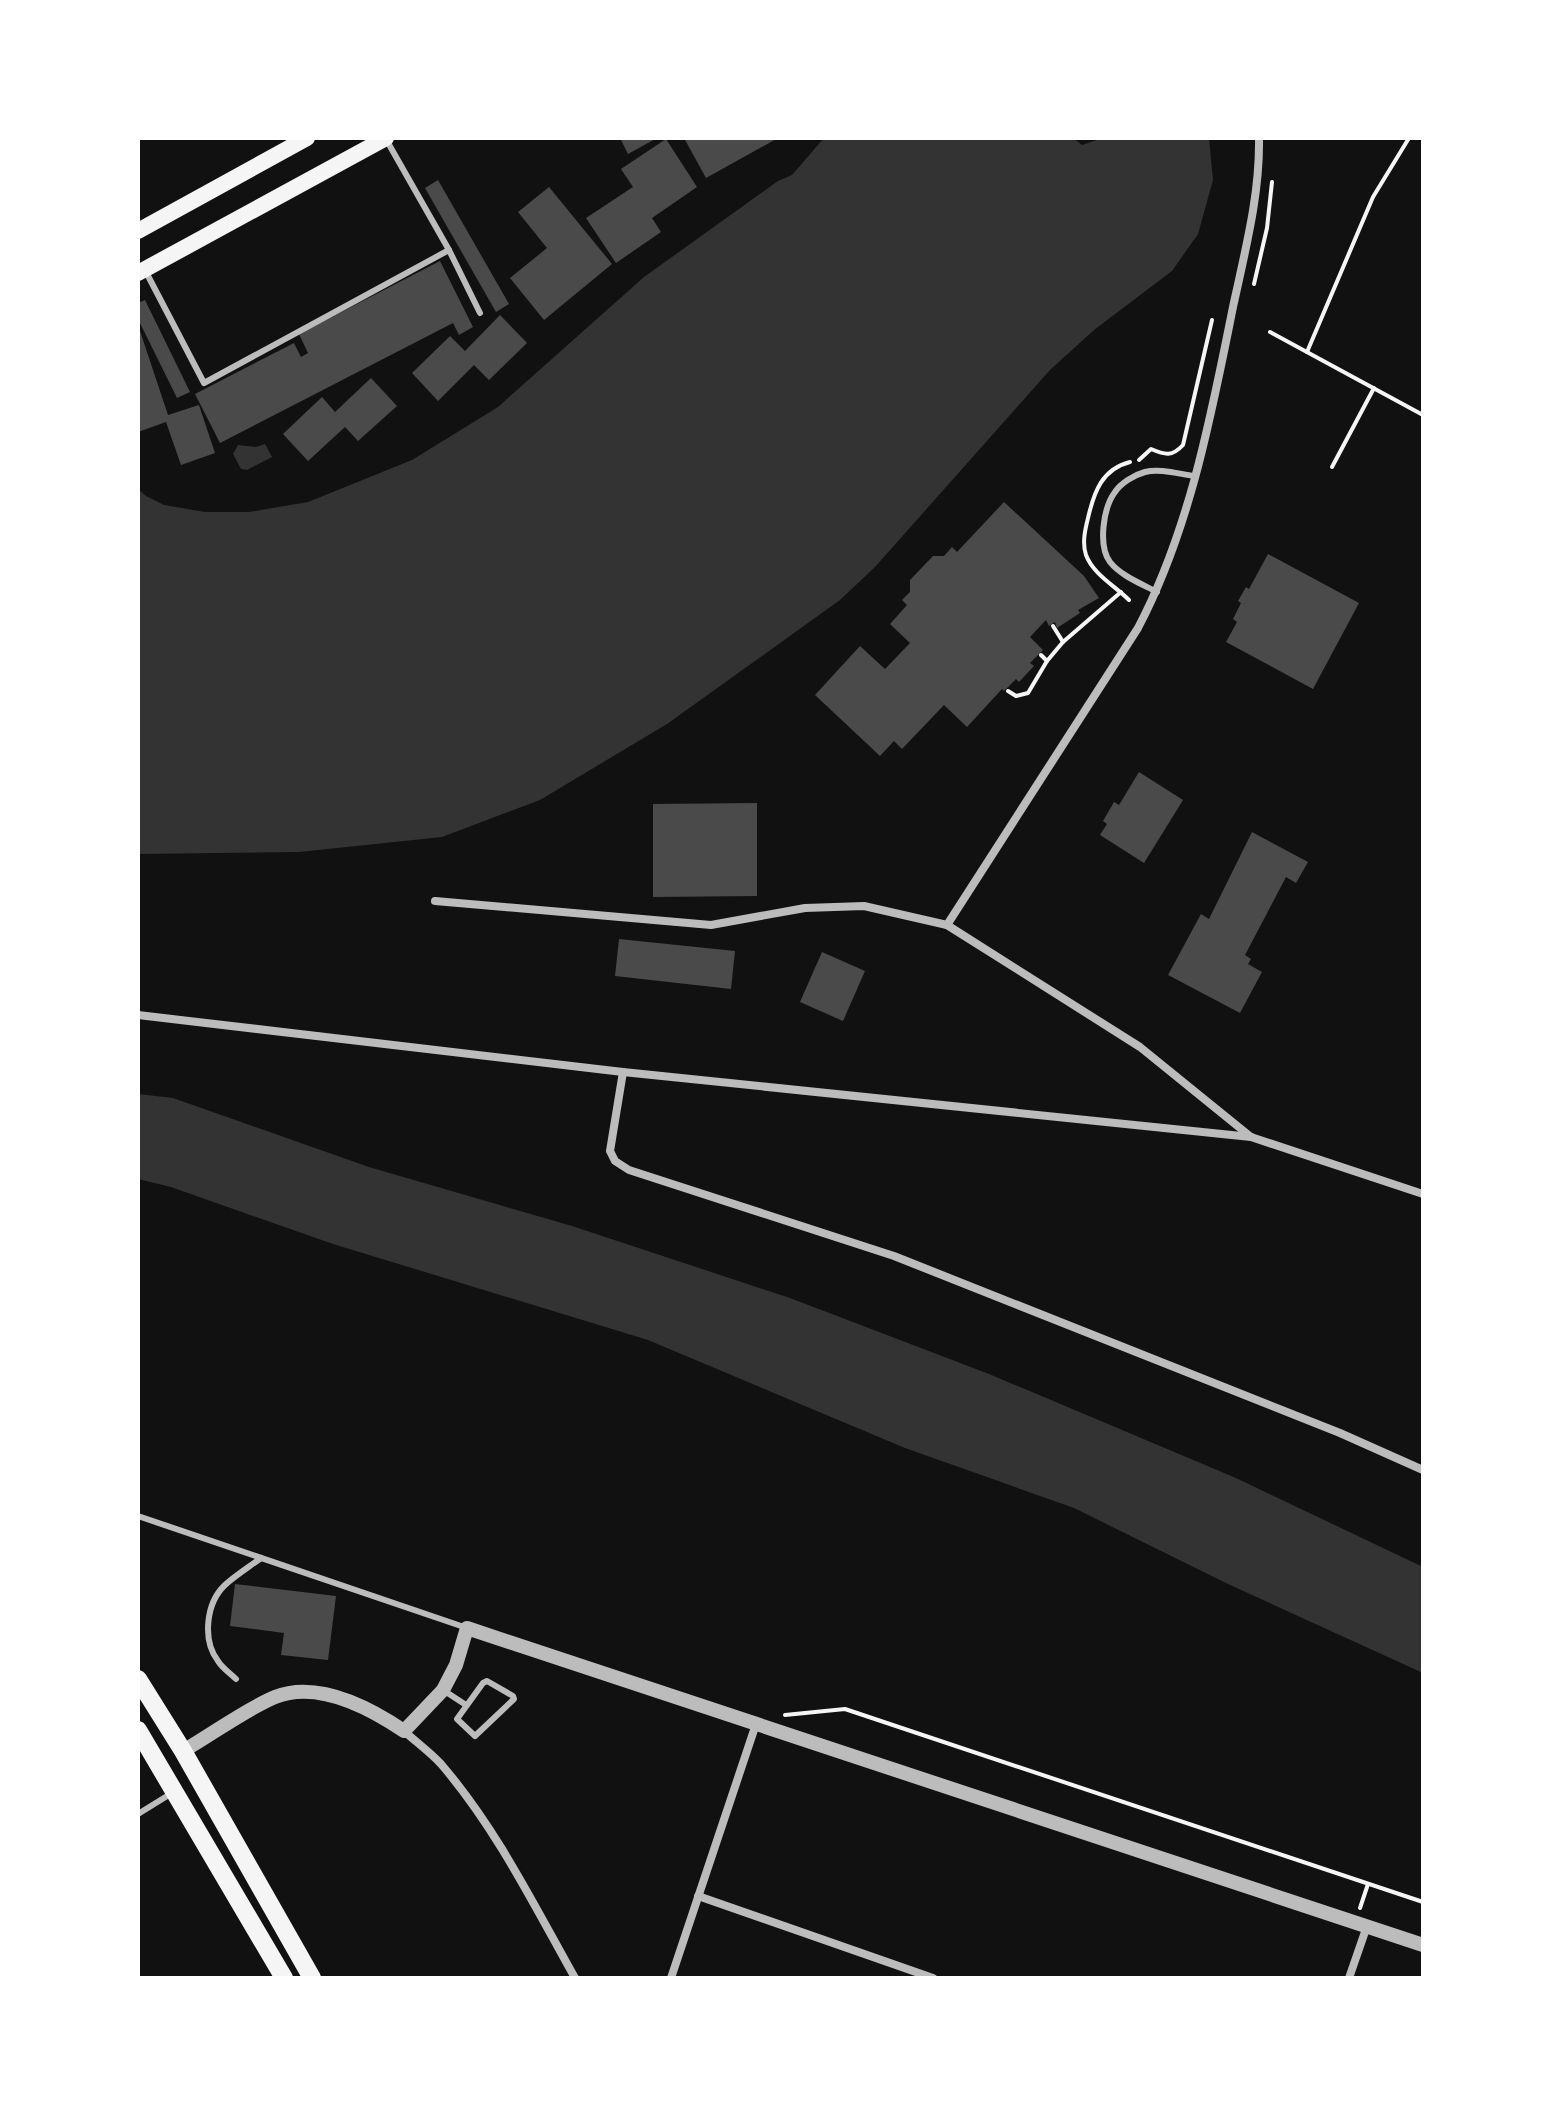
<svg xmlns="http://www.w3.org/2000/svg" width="1561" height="2116" font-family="Montserrat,sans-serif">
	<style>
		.water { fill: #333 }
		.building { fill: #4a4a4a }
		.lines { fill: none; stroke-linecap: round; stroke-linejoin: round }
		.path { stroke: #f5f5f5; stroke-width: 4 }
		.service { stroke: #bcbcbc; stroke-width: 6 }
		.minor { stroke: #bcbcbc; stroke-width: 8 }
		.tertiary { stroke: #bcbcbc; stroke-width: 14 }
		.secondary { stroke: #f5f5f5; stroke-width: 16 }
		.primary { stroke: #f5f5f5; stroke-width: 18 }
	</style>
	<rect width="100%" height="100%" fill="#111"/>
	<g class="water">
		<path d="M824,138H1073L1082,145L1103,138H1209L1213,180L1198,234L1172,271L1094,330L1050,370L875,567L840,600L667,724L540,800L442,837L299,852L138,854V489L146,496L164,505L205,512H249L308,502L412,460L498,407L644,277L778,181L792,175Z"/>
		<path d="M265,444L272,457L247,470L241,469L233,454L238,445L256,447Z"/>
		<path d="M138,1094L173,1098L369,1167L572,1226L790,1298L989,1374L1236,1478L1423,1567V1673L1228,1584L1074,1508L905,1448L648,1340L333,1244L171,1187L138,1179Z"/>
	</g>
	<g class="building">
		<path d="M620,138H657L628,154Z"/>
		<path d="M684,138H778L706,178Z"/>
		<path d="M666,139L697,187L652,218L661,232L616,263L586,218L633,187L621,169Z"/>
		<path d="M438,180L509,304L496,312L425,188Z"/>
		<path d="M549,187L612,264L544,320L510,278L547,248L518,212Z"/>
		<path d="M440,261L473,327L459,335L453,323L220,443L195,394L294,343L301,357L308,353L299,334Z"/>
		<path d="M145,300L190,392L177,398L138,319V303Z"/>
		<path d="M500,315L527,343L489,380L474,365L438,401L412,373L450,336L465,351Z"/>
		<path d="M138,325L168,415L199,405L215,453L181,465L166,422L138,432Z"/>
		<path d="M371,378L397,406L358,441L345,427L308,461L283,434L322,397L335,412Z"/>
		<path d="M1004,502L1084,576L1099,598L1078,610L1080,613L1057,628L1055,622L1049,626L1046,620L1030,637L1043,650L1030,663L1034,666L1019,682L1016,679L1004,691L1002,689L967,727L944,705L902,749L894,741L880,756L815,695L860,646L885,669L910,643L890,624L907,605L902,600L910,592V580L933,556H944L952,547L957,552Z"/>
		<path d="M1268,554L1359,603L1313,689L1226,642L1237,622L1233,619L1241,603L1238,601L1246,587L1249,589Z"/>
		<path d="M1139,772L1183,800L1144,863L1100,835L1107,824L1103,821L1114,802L1119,805Z"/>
		<path d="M757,803V896L653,897V804Z"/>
		<path d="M1252,832L1308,862L1296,883L1286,877L1245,955L1251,959L1248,964L1262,972L1240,1013L1168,975L1201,914L1209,919Z"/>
		<path d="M619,939L735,951L731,989L615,976Z"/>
		<path d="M822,952L865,971L843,1021L800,1002Z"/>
		<path d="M235,1584L336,1596L328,1660L281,1655L284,1633L230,1626Z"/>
	</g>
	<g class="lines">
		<g class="path">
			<path d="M1254,284L1267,228L1272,182"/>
			<path d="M1270,332L1423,415"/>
			<path d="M1307,352L1373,197L1409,138"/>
			<path d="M1139,460L1151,449C1165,455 1172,457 1183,445L1212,320"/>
			<path d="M1332,467L1374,388"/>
			<path d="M1129,600C1115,586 1093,574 1086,555C1082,543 1085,530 1088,518C1094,492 1102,469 1130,462"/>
			<path d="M1053,626L1063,642"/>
			<path d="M1041,655L1047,661"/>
			<path d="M1008,691L1016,696L1028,693L1047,661L1063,642L1121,592"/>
			<path d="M785,1715L845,1709L1423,1902"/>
			<path d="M1360,1908L1368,1884"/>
		</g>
		<g class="service">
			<path d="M387,141L449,250L480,313"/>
			<path d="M146,272L204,383L449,250"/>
			<path d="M1157,592C1142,584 1121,576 1110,562C1098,546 1103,508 1115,492C1121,483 1134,475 1145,472C1160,468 1179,474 1194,476"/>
			<path d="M138,1516L467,1628"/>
			<path d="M236,1679C230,1673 222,1668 218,1661C202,1640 206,1603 225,1585C236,1575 249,1567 261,1558"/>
			<path d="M487,1681L513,1696L514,1699L475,1736L457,1719L483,1683Z"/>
			<path d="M443,1690L466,1705"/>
			<path d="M138,1814L172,1793"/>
		</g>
		<g class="minor">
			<path d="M435,901L711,925L805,908L864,906L947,925L1138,628C1190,529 1211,416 1233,307C1245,251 1260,195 1259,138"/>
			<path d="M947,925L1140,1047L1251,1137L1423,1194"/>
			<path d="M138,1015L623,1072L1251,1137"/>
			<path d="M623,1072L610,1151L615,1161L629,1170L894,1256L1340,1433L1423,1470"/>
			<path d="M404,1731C416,1742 430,1752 441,1764C496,1828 534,1905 575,1978"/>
			<path d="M698,1896L933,1978"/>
			<path d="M671,1978L756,1724"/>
			<path d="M1349,1978L1367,1926"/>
		</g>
		<path class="tertiary" d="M183,1751C211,1735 246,1709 275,1697C318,1680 370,1708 404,1731L443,1690L456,1665L467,1628L1423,1945"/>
		<g class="secondary">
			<path d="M138,231L307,138"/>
			<path d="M138,273L386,138"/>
		</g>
		<g class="primary">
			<path d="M138,1679L183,1751L312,1978"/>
			<path d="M138,1730L284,1978"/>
		</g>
	</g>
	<rect width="1561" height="2116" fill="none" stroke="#ffffff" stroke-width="280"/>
</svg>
